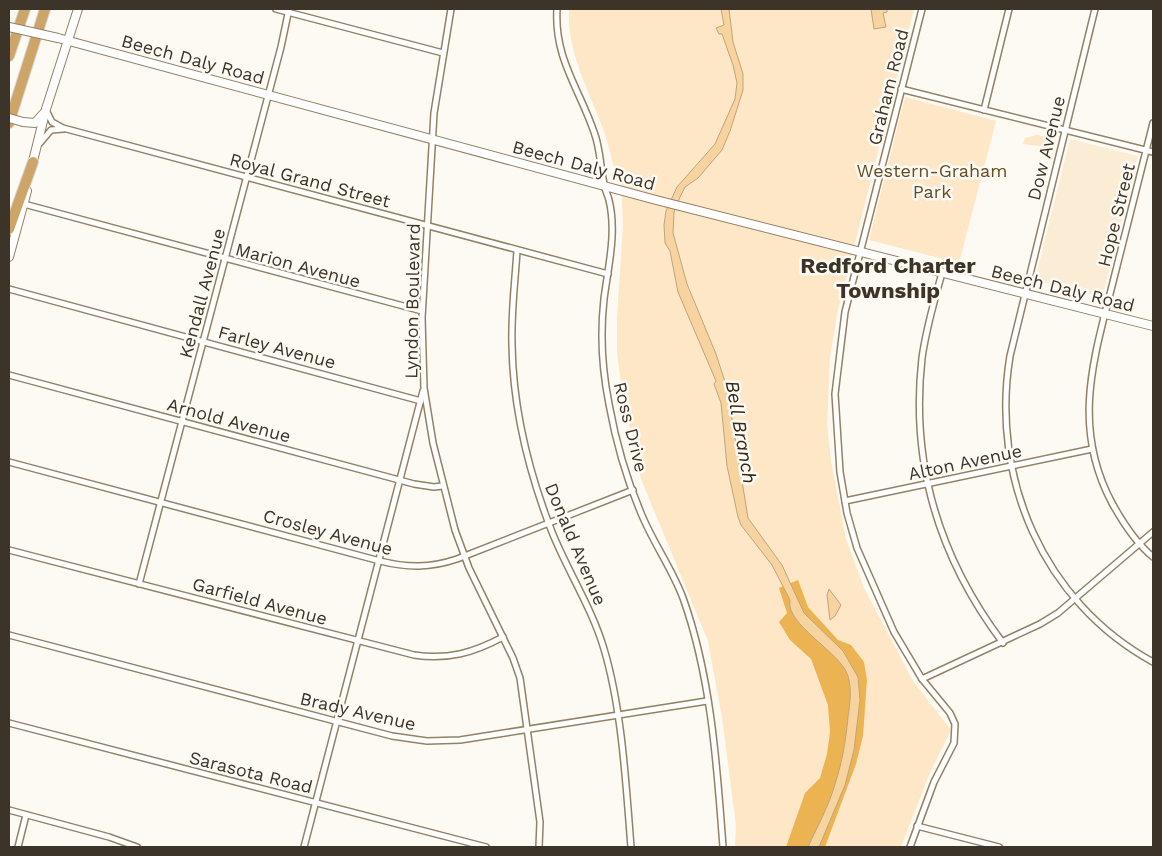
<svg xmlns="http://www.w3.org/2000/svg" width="1162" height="856" font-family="'Work Sans',sans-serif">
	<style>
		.built { fill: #fbecd6 }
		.green { fill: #fde7c6 }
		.forest { fill: #ecb353 }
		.water { fill: #f7d49f; stroke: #bfa47b }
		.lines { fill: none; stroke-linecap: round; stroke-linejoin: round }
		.minor-casing { stroke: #948165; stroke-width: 8 }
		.secondary-casing { stroke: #948165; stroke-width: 10 }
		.motorway-casing { stroke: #d8d6d4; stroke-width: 12 }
		.minor { stroke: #fff; stroke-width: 5 }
		.secondary { stroke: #fff; stroke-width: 8 }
		.motorway { stroke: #cda568; stroke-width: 10 }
		.secondary-bridge-casing { stroke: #948165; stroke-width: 10; stroke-linecap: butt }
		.secondary-bridge { stroke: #fff; stroke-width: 8 }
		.labels { text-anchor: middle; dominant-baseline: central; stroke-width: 5; stroke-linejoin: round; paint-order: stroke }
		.street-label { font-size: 18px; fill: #3c3428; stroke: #fdf9f3 }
		.park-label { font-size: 18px; fill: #644c25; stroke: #fdf9f3 }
		.water-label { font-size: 19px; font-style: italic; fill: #342918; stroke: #fdf9f3 }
		.district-label { font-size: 22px; font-weight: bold; fill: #3c3428; stroke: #fdf9f3 }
	</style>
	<rect width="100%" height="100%" fill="#fdf9f3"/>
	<path class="built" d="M1070,139L1138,156L1102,297L1035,280Z"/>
	<g class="green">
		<path d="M569,9H914L837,314L830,358L827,424L831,461L846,539L864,588L913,681L951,730L928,777L901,847H735L736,825L722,718L708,641L641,479L623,396L617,354V319L623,225L621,178L616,174C611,158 608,141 602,126C587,87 567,51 569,9Z"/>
		<path d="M905,97L996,121L959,263L869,240Z"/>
		<path d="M1037,135L1051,138L1049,147L1023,144L1025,138Z"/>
	</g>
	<path class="forest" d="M798,580L808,607L838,640L851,645L864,662L867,680L863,736L856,764L825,847H786L805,793L820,778L827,754L830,732L828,705L811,659L790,640L779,622L787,613L779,588Z"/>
	<g class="water">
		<path d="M721,9H729L733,42L743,74V90L730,131L722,150L698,178L685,187L680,197L674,212L673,233L687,284L716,354L727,388L748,518L782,565L804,613L843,651L858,677L860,700L854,750L845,785L819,847H808C817,827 829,806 835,784C842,763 846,740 848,717C850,703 852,690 848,676C841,652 785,625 790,600L772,565L741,525L738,517L727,466L721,403L714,384L716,381L678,292L670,251L665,243L664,225L666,211L677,187L715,144L735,99L737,83L733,65L722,34H719L716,28L724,25Z"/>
		<path d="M871,9H887V12L883,13L886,27L874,29Z"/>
		<path d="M829,589L841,605L835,616L830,620L827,595Z"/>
	</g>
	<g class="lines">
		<defs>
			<g id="minor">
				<path d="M276,9L443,53"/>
				<path d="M451,9L434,113L422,318L424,388L433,443L455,530L469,568L513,658L520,678L540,822L539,847"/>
				<path d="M557,9C554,58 579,88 594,132C601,150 600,169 605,188C606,192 608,196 609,200C617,233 608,267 604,299C600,334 602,369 609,404C616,443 628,484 644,520C656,547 673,571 683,598C711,676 717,765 723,847"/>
				<path d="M1095,9L1010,356C990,477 1043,602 1153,662"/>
				<path d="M901,89L1153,152"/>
				<path d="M984,110L1009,9"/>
				<path d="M47,112L52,122L63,128L608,274"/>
				<path d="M1153,123C1140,173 1128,224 1115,274C1095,355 1070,424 1112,503C1123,523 1136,543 1153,557"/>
				<path d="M40,143L51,130L63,129"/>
				<path d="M24,204L422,311"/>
				<path d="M517,251C515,282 511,313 512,345C513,409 529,473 552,532C568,572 592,608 604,649C622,709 626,785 631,847"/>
				<path d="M942,273C934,301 926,329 922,358C910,464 939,558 1003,643"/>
				<path d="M9,289L421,401"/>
				<path d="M9,375L414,484L434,487L442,486"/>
				<path d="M9,462L380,561C408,568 430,568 457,559L633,490"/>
				<path d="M845,501L1092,449"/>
				<path d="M9,550L414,655C448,660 473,653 503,637"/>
				<path d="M139,584L281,47L289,9"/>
				<path d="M9,635L392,736L427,741L460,740L707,701"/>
				<path d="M922,679L1040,624L1058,613L1153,532"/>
				<path d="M9,723L486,847"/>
				<path d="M9,810L109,837L137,847"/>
				<path d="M917,826L999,847"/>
				<path d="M18,847L26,815"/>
				<path d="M304,847L423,391"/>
				<path d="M910,847L934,782L954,743L955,724L950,713L922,679L894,632L857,548L847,513L840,472L835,394L845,312L922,9"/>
			</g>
			<g id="secondary">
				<path d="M58,38L656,200L1153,326"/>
				<path d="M23,122L35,123L43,114"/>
				<path d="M32,165L46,109L78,9"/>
				<path d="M9,257L27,191"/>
			</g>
			<g id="motorway">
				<path d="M9,56L25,9"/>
				<path d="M9,123L45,9"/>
				<path d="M9,229L33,162"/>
			</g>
		</defs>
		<use href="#minor" class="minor-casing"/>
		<use href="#secondary" class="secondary-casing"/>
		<use href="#motorway" class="motorway-casing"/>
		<use href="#minor" class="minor"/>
		<use href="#secondary" class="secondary"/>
		<use href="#motorway" class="motorway"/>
		<defs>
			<g id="secondary-bridge">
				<path d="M9,27L58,38"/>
				<path d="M9,118L23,122"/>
			</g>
		</defs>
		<use href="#secondary-bridge" class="secondary-bridge-casing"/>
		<use href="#secondary-bridge" class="secondary-bridge"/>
	</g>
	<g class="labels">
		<g class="street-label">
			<text transform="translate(193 59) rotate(15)">Beech Daly Road</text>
			<text transform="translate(888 87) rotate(-76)">Graham Road</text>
			<text transform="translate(1046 148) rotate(-76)">Dow Avenue</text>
			<text transform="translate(584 165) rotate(15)">Beech Daly Road</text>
			<text transform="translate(310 180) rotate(15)">Royal Grand Street</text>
			<text transform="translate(1116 215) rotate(-76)">Hope Street</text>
			<text transform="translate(298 265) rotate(15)">Marion Avenue</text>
			<text transform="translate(1063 288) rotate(14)">Beech Daly Road</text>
			<text transform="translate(202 293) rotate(-75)">Kendall Avenue</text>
			<text transform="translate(412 301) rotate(-89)">Lyndon Boulevard</text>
			<text transform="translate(277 347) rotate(15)">Farley Avenue</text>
			<text transform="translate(229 420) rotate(15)">Arnold Avenue</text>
			<text transform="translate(631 427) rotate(76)">Ross Drive</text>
			<text transform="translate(965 462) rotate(-12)">Alton Avenue</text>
			<text transform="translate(328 532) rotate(15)">Crosley Avenue</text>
			<text transform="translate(576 544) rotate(67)">Donald Avenue</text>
			<text transform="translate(260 601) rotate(15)">Garfield Avenue</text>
			<text transform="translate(358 711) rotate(13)">Brady Avenue</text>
			<text transform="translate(251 772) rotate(14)">Sarasota Road</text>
		</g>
		<g class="park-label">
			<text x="932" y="170">Western-Graham<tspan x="932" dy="21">Park</tspan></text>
		</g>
		<g class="water-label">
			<text transform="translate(741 432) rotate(80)">Bell Branch</text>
		</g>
		<g class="district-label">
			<text x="888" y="265">Redford Charter<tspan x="888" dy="25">Township</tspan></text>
		</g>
	</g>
	<rect width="1162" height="856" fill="none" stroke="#3c3428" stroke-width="20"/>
</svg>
